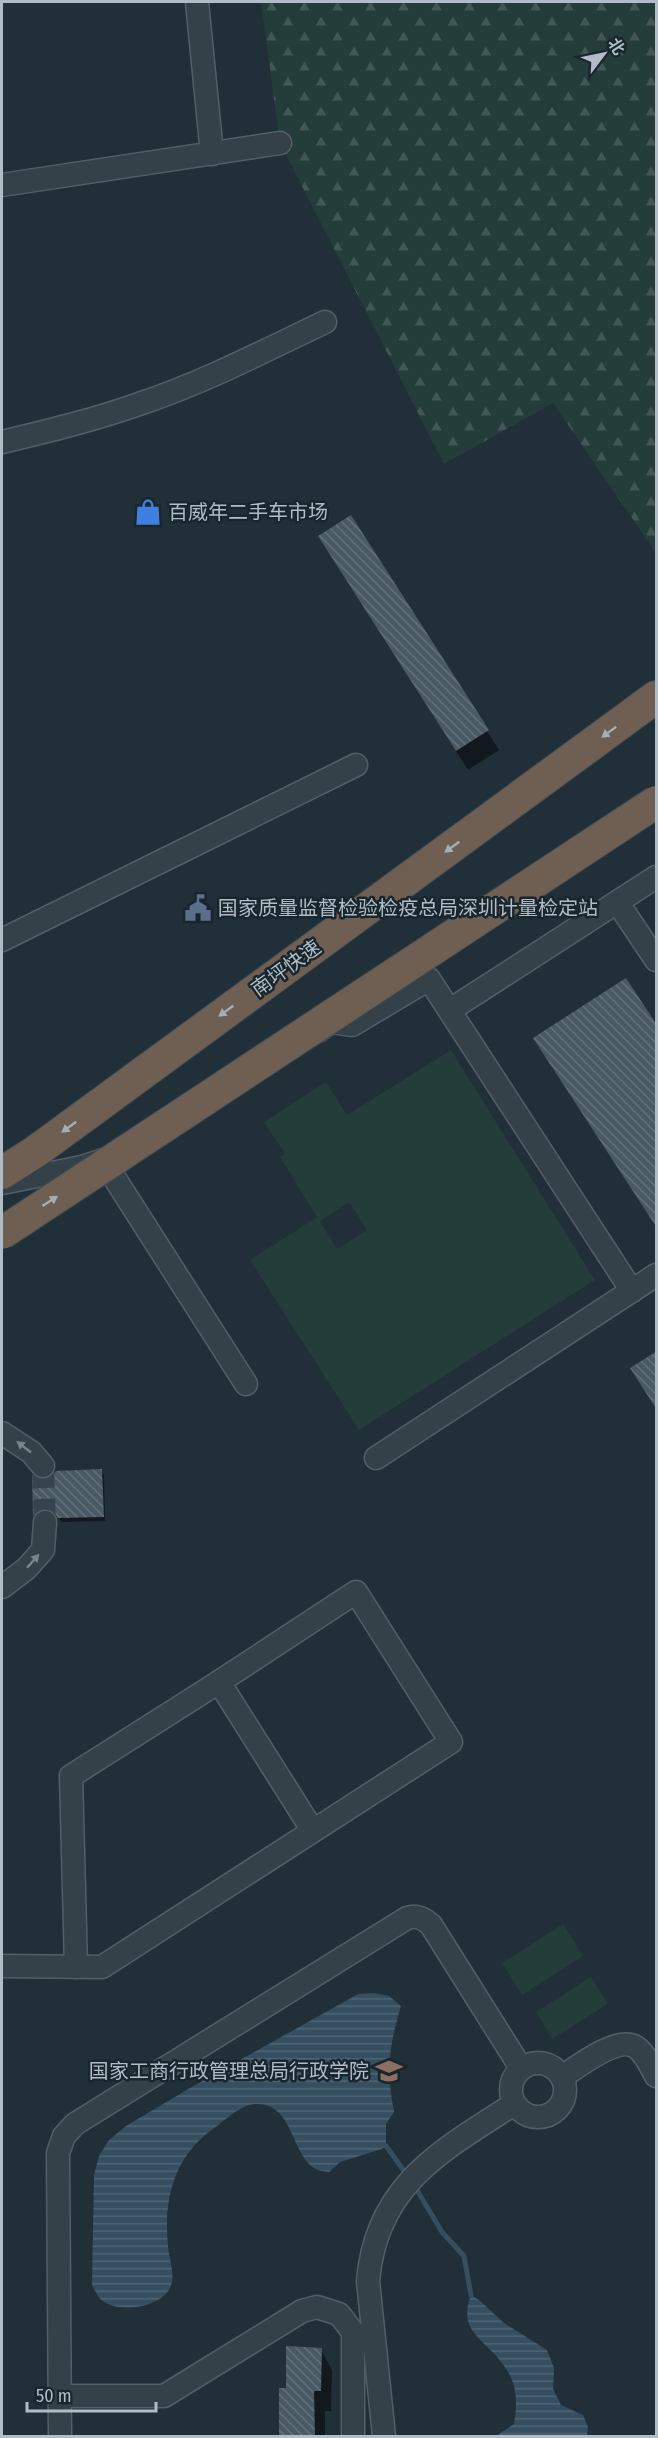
<svg xmlns="http://www.w3.org/2000/svg" width="658" height="2438" font-family="'Fira Sans Condensed','Noto Sans SC',sans-serif">
	<style>
		.forest { fill: url(#forest-firs) }
		.garden { fill: #243c3a; fill-rule: evenodd }
		.water { fill: url(#water-rules) }
		.shadow { fill: #0007 }
		.lines { fill: none; stroke-linecap: round; stroke-linejoin: round }
		.stream { stroke: #354e60; stroke-width: 5 }
		.building { fill: url(#building-back-hatch) }
		.minor-tunnel { stroke: #36444e; stroke-width: 22; stroke-dasharray: 22 11; stroke-linecap: butt }
		.minor-casing { stroke: #535f67; stroke-width: 25 }
		.highway-casing { stroke: #404c54; stroke-width: 34 }
		.minor { stroke: #354149; stroke-width: 22 }
		.highway { stroke: #6f5f52; stroke-width: 32 }
		.highway-bridge-casing { stroke: #404c54; stroke-width: 34; stroke-linecap: butt }
		.highway-bridge { stroke: #6f5f52; stroke-width: 32 }
		.oneway { fill: #a6aeb5 }
		.oneway2 { fill: #79858e }
		.labels { text-anchor: middle; dominant-baseline: central; stroke-width: 5; stroke-linejoin: round; paint-order: stroke }
		.poi-label { font-size: 20px; fill: #b0bcc6; stroke: #1a262e; text-anchor: start }
		.street-label { font-size: 20px; fill: #b0bcc6; stroke: #1a262e }
	</style>
	<defs>
		<pattern id="forest-firs" width="22" height="20" patternUnits="userSpaceOnUse" patternTransform="scale(1.5)"><rect width="22" height="20" fill="#243c3a"/><path d="M5 1l3.5 6h-7zM16 11l3.5 6h-7z" fill="#415655"/></pattern>
		<pattern id="water-rules" width="6" height="5" patternUnits="userSpaceOnUse" patternTransform="scale(1.5)"><rect width="6" height="5" fill="#354e60"/><path d="M0 2.5h6" fill="none" stroke="#506675"/></pattern>
		<pattern id="building-back-hatch" width="6" height="6" patternUnits="userSpaceOnUse" patternTransform="scale(1.5)"><rect width="6" height="6" fill="#4a5a65"/><path d="M-1 5l2 2M0 0l6 6M5-1l2 2" fill="none" stroke="#62707a"/></pattern>
	</defs>
	<rect width="100%" height="100%" fill="#212f39"/>
	<path class="forest" d="M261,2H656V553L553,403L444,464L280,143Z"/>
	<g class="garden">
		<path d="M451,1050L595,1280L359,1430L250,1260L317,1217L280,1157L285,1154L264,1122L326,1082L347,1115ZM349,1202L367,1230L337,1249L320,1221Z"/>
		<path d="M563,1924L583,1956L522,1995L502,1963Z"/>
		<path d="M591,1977L608,2004L552,2039L536,2012Z"/>
	</g>
	<g class="water">
		<path d="M374,1993L389,1996L401,2006C389,2046 386,2070 394,2112L386,2124V2146L382,2149L340,2162L329,2172C325,2171 319,2171 316,2169C291,2156 294,2104 257,2104C242,2104 228,2118 217,2126C175,2154 163,2197 168,2246C169,2258 174,2271 172,2282C167,2307 124,2313 106,2303C98,2299 96,2292 92,2285L94,2175L99,2156L109,2140L126,2126L190,2088L358,1994Z"/>
		<path d="M471,2295L479,2300L504,2323L547,2350L554,2368L553,2389L561,2405L583,2415L588,2427L587,2436H496L514,2424C518,2400 517,2381 501,2362C484,2339 457,2331 471,2295Z"/>
	</g>
	<g class="shadow">
		<path d="M332,556L487,731L499,750L468,770Z"/>
		<path d="M101,1471L104,1475L105,1521L62,1522L57,1516L49,1513L37,1519L35,1516L33,1477L45,1481Z"/>
		<path d="M321,2350L332,2370L331,2411H325V2436H275L281,2433L288,2389Z"/>
	</g>
	<g class="lines">
		<g class="stream">
			<path d="M386,2146L407,2175"/>
			<path d="M414,2185L442,2232L464,2256L471,2295"/>
		</g>
	</g>
	<g class="building">
		<path d="M351,515L489,730L456,751L318,536Z"/>
		<path d="M626,978L657,1025V1228L533,1038Z"/>
		<path d="M657,1351V1410L630,1368Z"/>
		<path d="M102,1469L104,1517L58,1518L53,1511L45,1509L39,1510L33,1516L32,1474L38,1478L45,1479L51,1477L56,1471Z"/>
		<path d="M286,2346L322,2348L321,2391H314L315,2436H279V2388H286Z"/>
	</g>
	<g class="lines">
		<path class="minor-tunnel" d="M43,1466L45,1522"/>
		<defs>
			<g id="minor">
				<path d="M197,2L212,154"/>
				<path d="M2,185L280,143"/>
				<path d="M2,442C48,431 94,420 139,404C203,383 264,351 325,322"/>
				<path d="M618,903L656,960"/>
				<path d="M2,940L356,765"/>
				<path d="M450,1010L656,877"/>
				<path d="M318,1031L331,1022L352,1025L429,979L632,1291"/>
				<path d="M103,1160L246,1384"/>
				<path d="M2,1183L82,1167L100,1161"/>
				<path d="M2,1433L31,1452L43,1466"/>
				<path d="M376,1458L656,1275"/>
				<path d="M2,1587L26,1569L43,1550L45,1522"/>
				<path d="M2,1966L102,1967L451,1742L356,1592L219,1682"/>
				<path d="M76,1967L71,1776L219,1682L313,1831"/>
				<circle cx="538" cy="2090" r="27"/>
				<path d="M562,2077C577,2067 616,2037 634,2046C644,2051 651,2067 656,2076"/>
				<path d="M60,2396H164L302,2311L317,2307L339,2314L353,2332V2436"/>
				<path d="M60,2436L58,2153L64,2136L75,2124L407,1918C417,1915 423,1918 431,1925L521,2068"/>
				<path d="M384,2436L368,2281C376,2185 441,2151 514,2104"/>
			</g>
			<path id="highway" d="M2,1173L35,1152L656,697"/>
		</defs>
		<use href="#minor" class="minor-casing"/>
		<use href="#highway" class="highway-casing"/>
		<use href="#minor" class="minor"/>
		<use href="#highway" class="highway"/>
		<defs>
			<path id="highway-bridge" d="M2,1233L656,802"/>
		</defs>
		<use href="#highway-bridge" class="highway-bridge-casing"/>
		<use href="#highway-bridge" class="highway-bridge"/>
	</g>
	<defs><path id="oneway-solid" d="M-6-.8H1V-3.2L6.5 0L1 3.2V.8H-6Z" transform="scale(1.5)"/></defs>
	<g class="oneway">
		<use href="#oneway-solid" transform="translate(609 732) rotate(144)"/>
		<use href="#oneway-solid" transform="translate(452 847) rotate(144)"/>
		<use href="#oneway-solid" transform="translate(226 1011) rotate(144)"/>
		<use href="#oneway-solid" transform="translate(69 1127) rotate(144)"/>
		<use href="#oneway-solid" transform="translate(50 1201) rotate(-33)"/>
	</g>
	<g class="oneway2">
		<use href="#oneway-solid" transform="translate(24 1447) rotate(-142)"/>
		<use href="#oneway-solid" transform="translate(33 1561) rotate(-49)"/>
	</g>
	<defs>
		<symbol id="shop-bare" viewBox="-9 -9 18 18"><path d="M-5-2.5h2.3a2.7 3.5 0 0 1 5.4 0H5L5.5 6h-11ZM-1.5-2.5h3a1.5 2.3 0 0 0-3 0Z" fill="#3f7fe0" stroke="#1a262e" stroke-width="2.5" paint-order="stroke"/></symbol>
		<symbol id="civic-bare" viewBox="-9 -9 18 18"><path d="M-.6-6.5H3V-4.5H.6V-3L4-1V1h2V6H-6V1h2V-1L-.6-3ZM-1.2 2.5V6h2.4V2.5Z" fill="#5c6f8a" stroke="#1a262e" stroke-width="2.5" paint-order="stroke"/></symbol>
		<symbol id="university-bare" viewBox="-9 -9 18 18"><path d="M0-5L7-2L0 1L-7-2ZM-4 1L0 2.5L4 1V4Q0 6-4 4Z" fill="#8d6e63" stroke="#1a262e" stroke-width="2.5" paint-order="stroke"/></symbol>
	</defs>
	<g fill-rule="evenodd">
		<use href="#shop-bare" x="129" y="493" width="38" height="38"/>
		<use href="#civic-bare" x="179" y="889" width="38" height="38"/>
		<use href="#university-bare" x="370" y="2052" width="38" height="38"/>
	</g>
	<g class="labels">
		<g class="poi-label">
			<text x="168" y="512">百威年二手车市场</text>
			<text x="218" y="908">国家质量监督检验检疫总局深圳计量检定站</text>
			<text x="369" y="2071" text-anchor="end">国家工商行政管理总局行政学院</text>
		</g>
		<g class="street-label">
			<text transform="translate(286 968) rotate(-36)">南坪快速</text>
		</g>
	</g>
	<rect width="658" height="2438" fill="none" stroke="#b0bcc6" stroke-width="6"/>
	<g transform="translate(604 54) rotate(58)" stroke="#1a262e" stroke-width="4.5" paint-order="stroke">
	<path d="M0-4.5L10 22L0 15L-10 22Z" fill="#b0bcc6"/>
	<text y="-9" font-size="16" font-weight="bold" text-anchor="middle" fill="#b0bcc6">北</text>
	</g>
	<path d="M27 2402v9h129v-9" fill="none" stroke="#b0bcc6" stroke-width="3"/>
	<text x="36" y="2402" font-size="18" fill="#b0bcc6" stroke="#1a262e" stroke-width="4.5" paint-order="stroke">50 m</text>
</svg>
